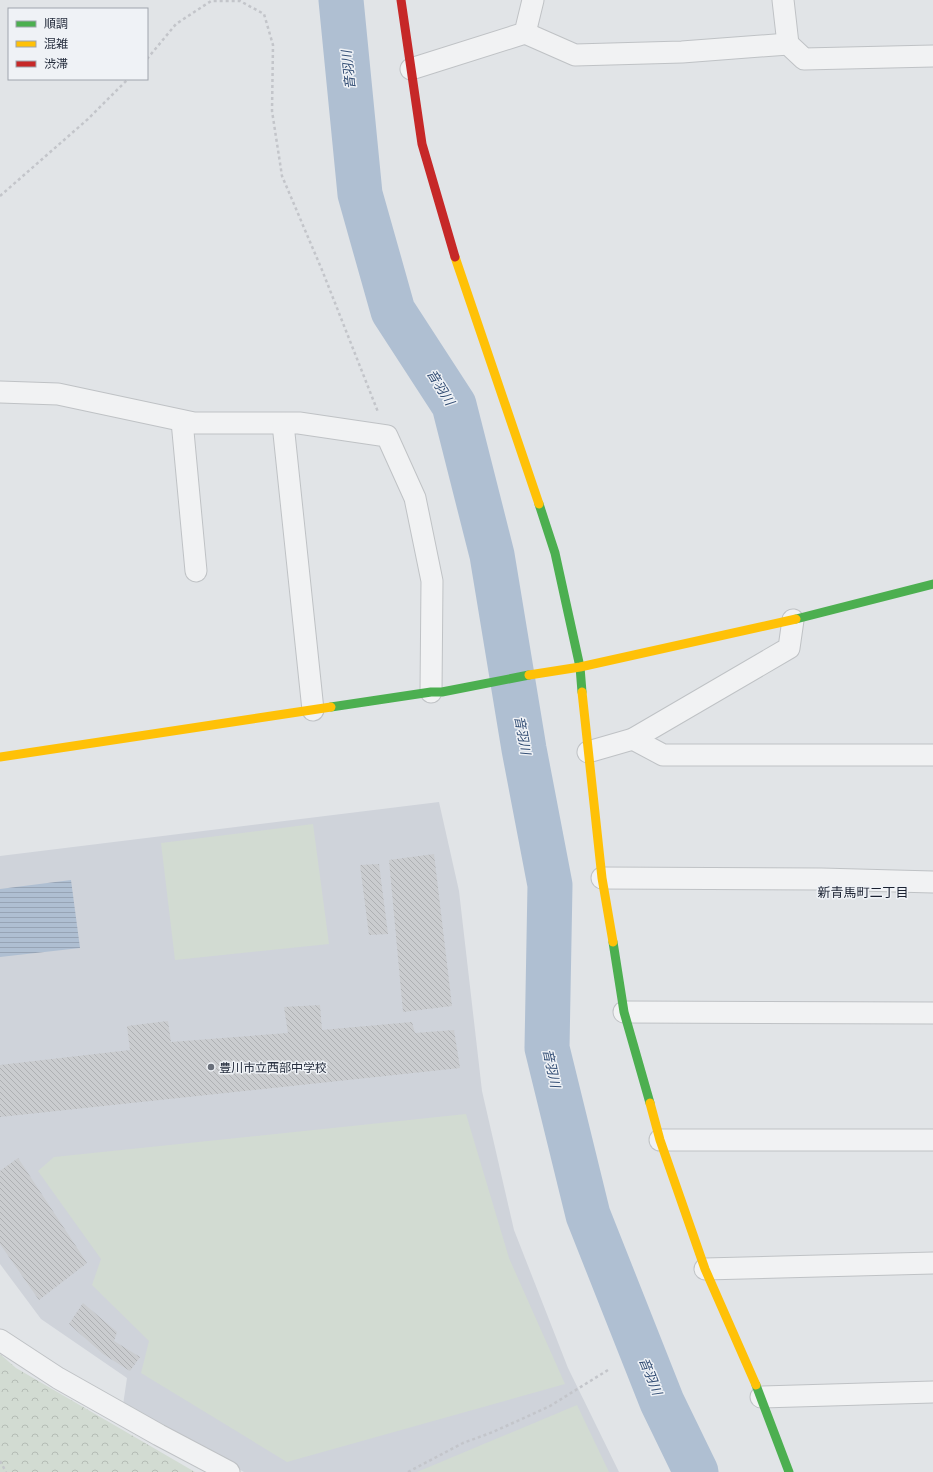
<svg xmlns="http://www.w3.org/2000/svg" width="933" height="1472" font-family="Mulish,'Noto Sans JP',sans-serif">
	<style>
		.built { fill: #cfd3da }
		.forest { fill: url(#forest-crowns) }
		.pitch { fill: #d2dbd2 }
		.water { fill: url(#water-rules) }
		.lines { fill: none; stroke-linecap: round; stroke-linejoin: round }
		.river { stroke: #afbfd2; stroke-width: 45 }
		.building { fill: url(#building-back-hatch) }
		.street-casing { stroke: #bfc2c5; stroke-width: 23 }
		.path { stroke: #c3c5ca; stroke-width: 2.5; stroke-dasharray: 3 3; stroke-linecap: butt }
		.street { stroke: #f1f2f3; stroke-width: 21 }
		.fast { stroke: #4caf50; stroke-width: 9 }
		.slow { stroke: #ffc107; stroke-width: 9 }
		.jam { stroke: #c62828; stroke-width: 9 }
		.poi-dot { fill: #696f7a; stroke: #eff2f6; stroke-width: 1.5 }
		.labels { text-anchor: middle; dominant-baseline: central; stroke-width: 3; stroke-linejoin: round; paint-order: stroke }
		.poi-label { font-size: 12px; fill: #283040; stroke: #eff2f6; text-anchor: start }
		.water-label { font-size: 13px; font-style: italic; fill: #324d74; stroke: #eff2f6 }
		.neighbourhood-label { font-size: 13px; fill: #1a2131; stroke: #eff2f6 }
	</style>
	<defs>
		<pattern id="forest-crowns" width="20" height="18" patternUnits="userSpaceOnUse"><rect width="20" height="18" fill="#d2dbd2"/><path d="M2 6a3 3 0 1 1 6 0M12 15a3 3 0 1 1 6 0" fill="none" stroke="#b4bcb5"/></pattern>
		<pattern id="water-rules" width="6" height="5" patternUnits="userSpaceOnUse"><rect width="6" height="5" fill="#afbfd2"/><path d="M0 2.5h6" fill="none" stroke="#97a4b5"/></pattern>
		<pattern id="building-back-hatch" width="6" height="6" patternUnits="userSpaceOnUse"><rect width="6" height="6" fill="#cacccf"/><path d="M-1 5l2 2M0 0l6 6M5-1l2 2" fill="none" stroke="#aeb0b3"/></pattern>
	</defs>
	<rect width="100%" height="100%" fill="#e1e4e7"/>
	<path class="built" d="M439,802L459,891L482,1091L514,1230L568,1368L619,1472H244L123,1405L127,1378L41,1319L0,1264V856Z"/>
	<path class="forest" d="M0,1354L16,1368L195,1472H0Z"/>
	<g class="pitch">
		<path d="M313,824L329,944L175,960L161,843Z"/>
		<path d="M466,1114L509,1258L565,1384L287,1462L141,1373L149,1341L92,1285L101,1259L38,1171L54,1157Z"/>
		<path d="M577,1405L609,1472H417Z"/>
	</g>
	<path class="water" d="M71,880L80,948L0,957V889Z"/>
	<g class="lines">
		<path class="river" d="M341,0L360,194L393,311L454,405L492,555L524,749L550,885L547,1048L588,1215L662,1402L696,1472"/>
	</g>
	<g class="building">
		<path d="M434,854L452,1006L403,1012L389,860Z"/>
		<path d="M379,864L388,934L369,935L360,865Z"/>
		<path d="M320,1005L322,1030L412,1022L415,1033L454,1030L460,1068L0,1117V1065L130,1050L127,1026L168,1021L171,1042L288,1033L284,1007Z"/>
		<path d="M18,1158L87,1263L39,1300L0,1244V1171Z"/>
		<path d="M83,1303L117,1332L114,1341L140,1357L130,1371L103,1354L69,1324Z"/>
	</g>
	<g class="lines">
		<defs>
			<g id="street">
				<path d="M783,0L788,44L804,59L933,56"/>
				<path d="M525,33L575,55L682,52L788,44"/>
				<path d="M411,69L525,33L533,0"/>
				<path d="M0,392L58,394L194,423H299L387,436L415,498L432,581L431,692"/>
				<path d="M182,421L196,571"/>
				<path d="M283,424L313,710"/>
				<path d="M633,739L663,755H933"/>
				<path d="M588,752L633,739L789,648L793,620"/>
				<path d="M602,878L821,879L933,882"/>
				<path d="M624,1012L933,1013"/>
				<path d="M660,1140H933"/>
				<path d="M705,1269L933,1263"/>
				<path d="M0,1340L58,1378L159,1435L229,1472"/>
				<path d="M761,1397L933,1392"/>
			</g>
		</defs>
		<use href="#street" class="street-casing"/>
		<g class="path">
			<path d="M147,59L176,24L211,1H240L264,14L273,45L272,111L282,176L322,270L378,412"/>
			<path d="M0,196L88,119L128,79"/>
			<path d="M0,1461L6,1472"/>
			<path d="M408,1472L463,1443L493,1432L550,1406L608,1370"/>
		</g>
		<use href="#street" class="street"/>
		<g class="fast">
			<path d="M539,504L555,553L580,667L582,692"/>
			<path d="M796,619L933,584"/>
			<path d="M331,707L431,692H442L529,675"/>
			<path d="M613,942L624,1012L650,1103"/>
			<path d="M756,1385L789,1472"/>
		</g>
		<g class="slow">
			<path d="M455,257L539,504"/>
			<path d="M529,675L580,667L796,619"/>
			<path d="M582,692L602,878L613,942"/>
			<path d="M0,757L331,707"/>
			<path d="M650,1103L660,1140L705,1269L756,1385"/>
		</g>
		<path class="jam" d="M401,0L422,144L455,257"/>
	</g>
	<circle class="poi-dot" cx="211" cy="1067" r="4"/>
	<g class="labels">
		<g class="poi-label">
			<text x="219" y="1067">豊川市立西部中学校</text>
		</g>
		<g class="water-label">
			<text transform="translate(348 70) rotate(-96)">音羽川</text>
			<text transform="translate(441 387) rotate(58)">音羽川</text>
			<text transform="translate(523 735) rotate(80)">音羽川</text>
			<text transform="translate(552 1068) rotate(78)">音羽川</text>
			<text transform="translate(651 1376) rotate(68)">音羽川</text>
		</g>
		<g class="neighbourhood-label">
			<text x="863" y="892">新青馬町二丁目</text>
		</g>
	</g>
	<rect x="8" y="8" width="140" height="72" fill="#eff2f6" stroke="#9fa4ad"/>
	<rect x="16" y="21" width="20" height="6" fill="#4caf50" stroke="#9fa4ad"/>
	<text x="44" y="28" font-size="12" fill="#283040">順調</text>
	<rect x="16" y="41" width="20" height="6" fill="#ffc107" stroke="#9fa4ad"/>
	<text x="44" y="48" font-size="12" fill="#283040">混雑</text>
	<rect x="16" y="61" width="20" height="6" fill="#c62828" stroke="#9fa4ad"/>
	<text x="44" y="68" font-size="12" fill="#283040">渋滞</text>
</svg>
